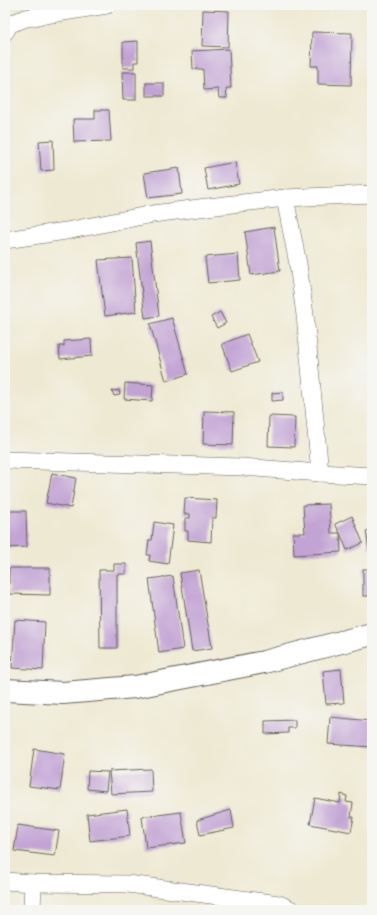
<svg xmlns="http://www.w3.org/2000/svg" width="377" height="915" font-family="'IM FELL DW Pica',serif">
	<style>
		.building { fill: #c2a3d4 }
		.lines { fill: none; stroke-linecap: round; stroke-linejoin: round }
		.street-casing { stroke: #66645c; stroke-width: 18 }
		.secondary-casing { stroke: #66645c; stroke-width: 24 }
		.street { stroke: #fff; stroke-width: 17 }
		.secondary { stroke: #fff; stroke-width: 22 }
	</style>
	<rect width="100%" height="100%" fill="#f6f6f2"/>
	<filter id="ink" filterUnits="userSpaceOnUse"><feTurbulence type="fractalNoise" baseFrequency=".025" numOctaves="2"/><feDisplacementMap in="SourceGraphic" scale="8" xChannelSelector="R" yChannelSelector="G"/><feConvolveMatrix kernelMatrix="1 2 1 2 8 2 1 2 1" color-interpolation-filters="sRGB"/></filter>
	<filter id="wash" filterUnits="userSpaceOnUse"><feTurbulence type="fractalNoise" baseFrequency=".012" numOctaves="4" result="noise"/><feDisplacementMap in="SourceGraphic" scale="16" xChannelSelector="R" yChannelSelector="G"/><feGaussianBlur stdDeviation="0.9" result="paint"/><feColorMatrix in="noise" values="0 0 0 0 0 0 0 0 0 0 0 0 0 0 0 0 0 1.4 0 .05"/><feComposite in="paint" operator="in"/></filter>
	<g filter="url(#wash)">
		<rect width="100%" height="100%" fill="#eee9d2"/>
		<g id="blocks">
			<g class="building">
				<path d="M203,10L229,11L228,47L202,46Z"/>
				<path d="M312,32L352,33L351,85L318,84V66H311Z"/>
				<path d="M138,41V62H134V68H123V42Z"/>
				<path d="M229,49L231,88H226L227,98H219L218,89L204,90L203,69H193L192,51Z"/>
				<path d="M122,72H136V100H123Z"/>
				<rect x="146" y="83" width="18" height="13"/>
				<path d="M95,110H109L111,141L74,142L73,119H95Z"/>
				<path d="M53,140L54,170L41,171L39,141Z"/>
				<path d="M235,162L239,184L208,190L204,168Z"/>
				<path d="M179,168L182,194L148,198L144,173Z"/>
				<path d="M274,227L280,271L251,275L245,232Z"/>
				<path d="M150,241L159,316L145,318L136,243Z"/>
				<path d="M238,254L240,280L208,283L205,257Z"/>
				<path d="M132,258L136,312L105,316L98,260Z"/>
				<path d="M220,312L226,323L217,328L211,317Z"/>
				<path d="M172,318L188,374L166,381L150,324Z"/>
				<path d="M247,334L258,362L232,371L222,344Z"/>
				<path d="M91,339L92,356L60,359L59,346H64V341Z"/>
				<path d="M125,383L153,385L152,401L124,399Z"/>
				<path d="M119,390L120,395L114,396L112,391Z"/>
				<path d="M283,392V400L272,401V393Z"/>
				<path d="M204,411L234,412L233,445L203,444Z"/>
				<path d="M269,416L295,417L294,447L268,446Z"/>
				<path d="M52,473L76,478L71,508L46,503Z"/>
				<path d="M185,498L217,500L216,518H212L211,542L188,540V531H185V518H190V514H184Z"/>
				<path d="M329,504L331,533H340L335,524L352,516L363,543L347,550L340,533L341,552L294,555L293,533H305L303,505Z"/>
				<path d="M5,511H26L27,547L5,548Z"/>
				<path d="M154,522L173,525L168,564L149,561L150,555H147L149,540H152Z"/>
				<path d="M372,530V548L369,549L366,531Z"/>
				<path d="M114,564H126V574H117V648H100L99,570H114Z"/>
				<path d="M9,568H50V595L9,594Z"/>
				<rect x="363" y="569" width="9" height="27"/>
				<path d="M199,570L212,648L192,651L180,573Z"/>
				<path d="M173,576L183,649L159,653L149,579Z"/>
				<path d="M15,620L45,622L43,670L12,668Z"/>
				<path d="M341,669L344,703L326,704L323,671Z"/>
				<path d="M330,717L372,721V747L328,744Z"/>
				<path d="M295,720V728H288V733L265,734V721Z"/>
				<path d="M34,749L65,754L60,790L29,786Z"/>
				<path d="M151,769L152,792L111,794L109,771Z"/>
				<path d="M88,771L108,772L106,791L87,789Z"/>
				<path d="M341,794L347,796L346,802L353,803L351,817H354L351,832L310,824L315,798L340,803Z"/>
				<path d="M127,809L130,836L90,841L87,814Z"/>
				<path d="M231,810L234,828L200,835L197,820Z"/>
				<path d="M181,812L186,843L146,848L142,817Z"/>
				<path d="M18,825L59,831L55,856L14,851Z"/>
			</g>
		</g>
	</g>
	<g filter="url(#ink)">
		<use href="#blocks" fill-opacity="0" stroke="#66645c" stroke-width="1"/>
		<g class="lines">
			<defs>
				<g id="street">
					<path d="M5,32L10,24L26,18L107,5"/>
					<path d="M5,240L66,231L153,214L199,208L285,198L372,194"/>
					<path d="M5,460L242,467L320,473L305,315L298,264L285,198"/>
					<path d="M320,473L372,476"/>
					<path d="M5,881L33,883L128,884L279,904L292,910"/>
					<path d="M32,910L33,883"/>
				</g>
				<path id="secondary" d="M5,690L63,693L135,687L264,662L372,634"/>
			</defs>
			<use href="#street" class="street-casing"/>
			<use href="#secondary" class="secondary-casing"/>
			<use href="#street" class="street"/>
			<use href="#secondary" class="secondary"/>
		</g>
	</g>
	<rect width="377" height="915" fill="none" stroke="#f6f6f2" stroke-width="20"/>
</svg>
